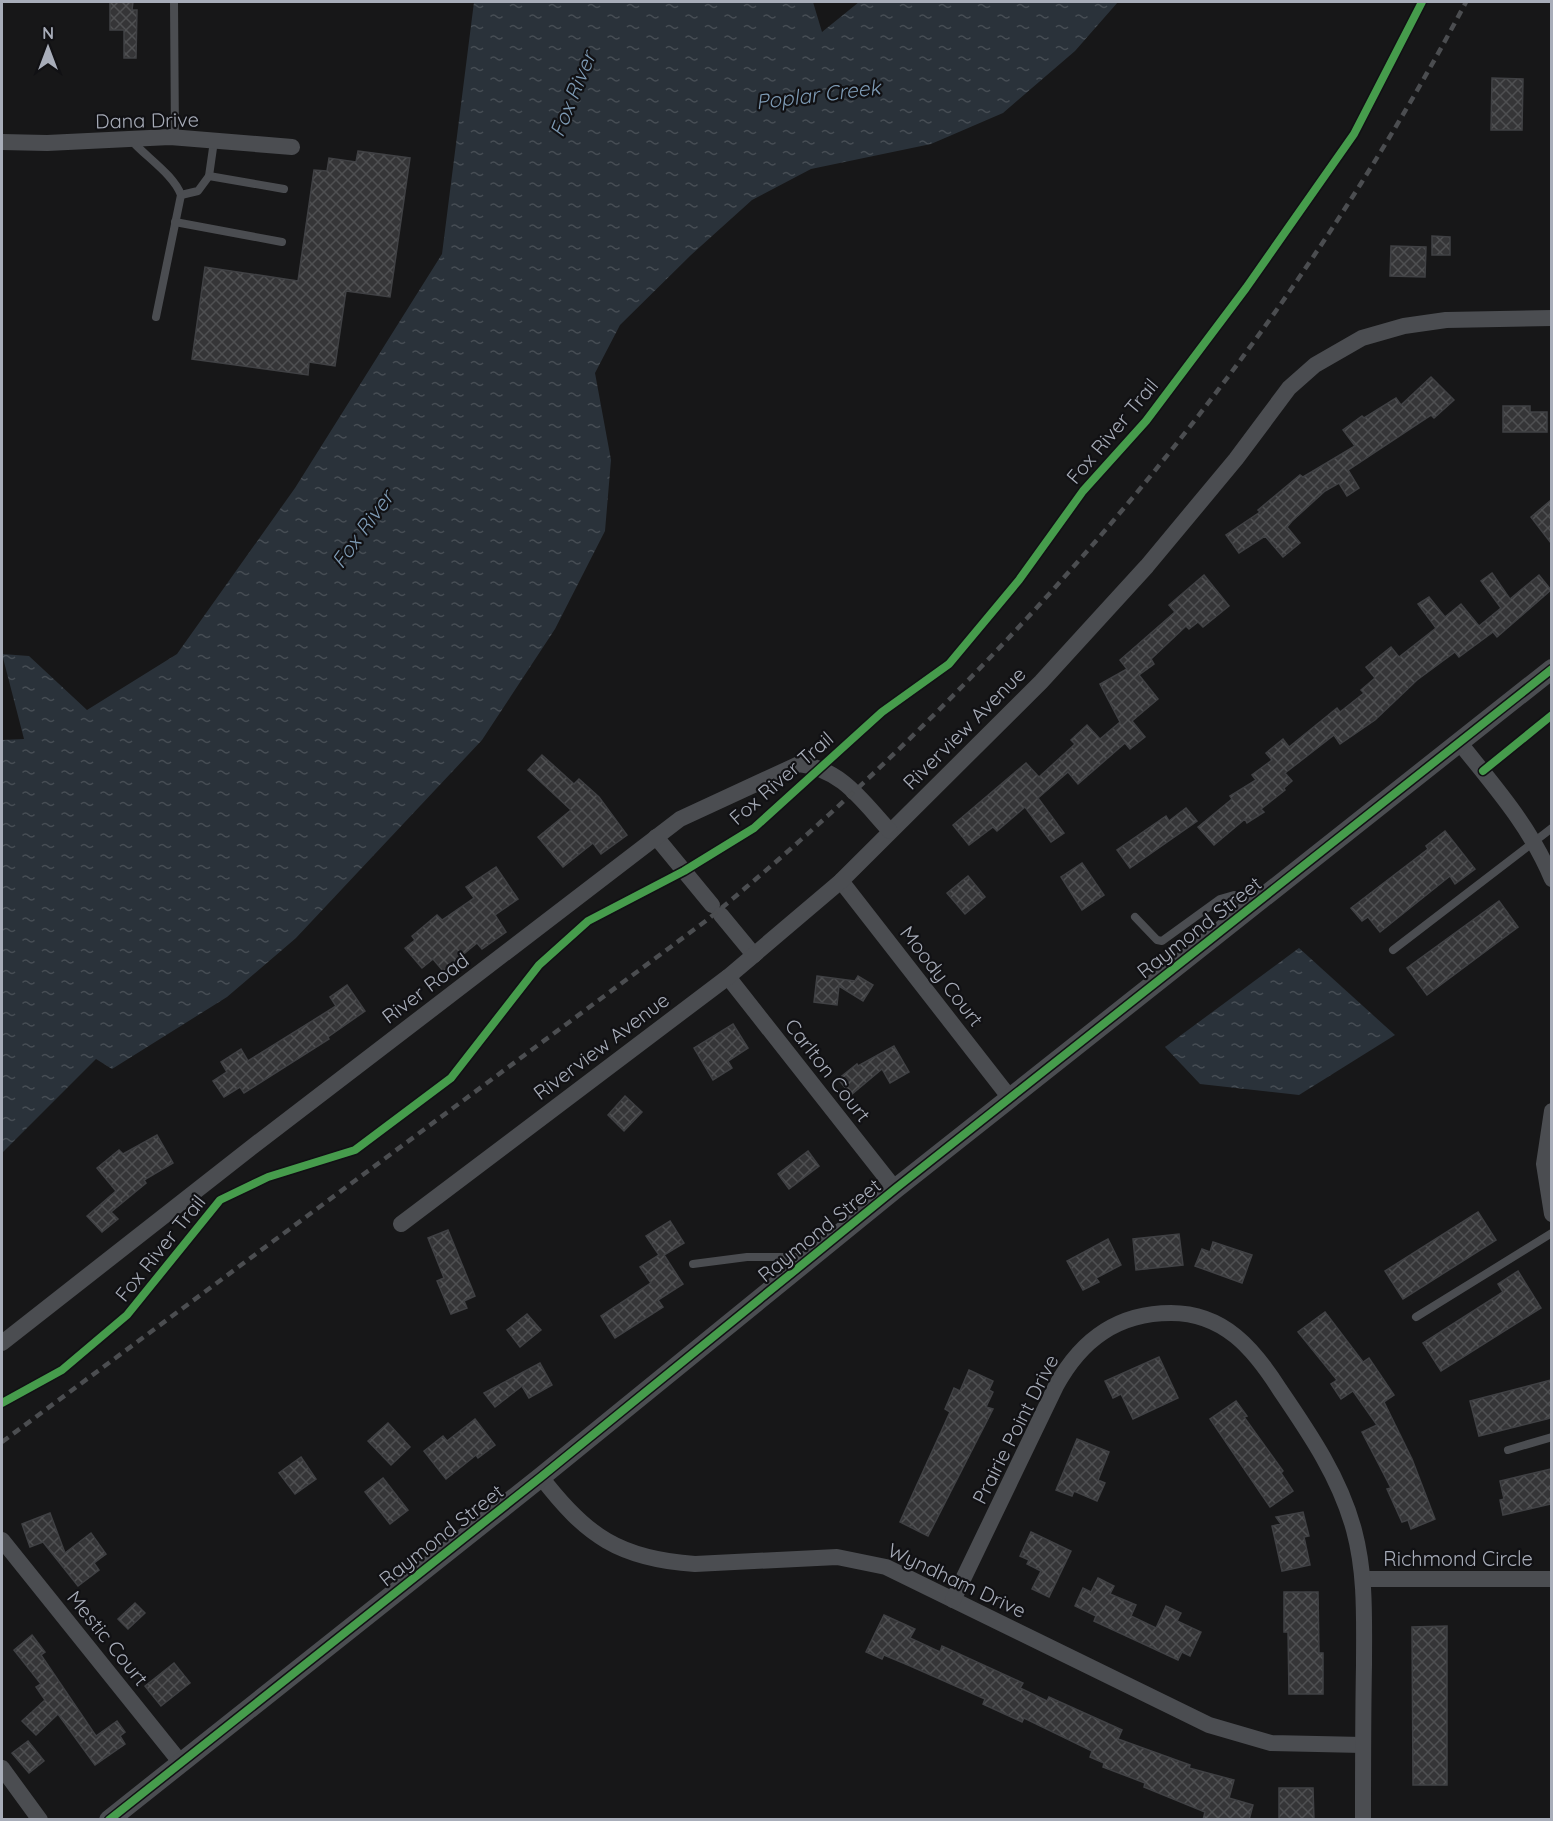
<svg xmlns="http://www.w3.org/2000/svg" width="1553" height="1821" font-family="Quicksand,sans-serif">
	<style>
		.water { fill: url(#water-ripples) }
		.building { fill: url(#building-cross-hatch); stroke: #404144; stroke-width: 1.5 }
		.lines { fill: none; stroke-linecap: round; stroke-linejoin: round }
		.service { stroke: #4b4d51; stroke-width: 8 }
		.minor { stroke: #4b4d51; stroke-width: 16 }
		.tertiary { stroke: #4b4d51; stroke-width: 20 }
		.rail { stroke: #4b4d50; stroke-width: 4.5; stroke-dasharray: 8 6; stroke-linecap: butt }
		.cycleway-casing { stroke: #111114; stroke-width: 11 }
		.cycleway { stroke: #469c4c; stroke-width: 8 }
		.labels { text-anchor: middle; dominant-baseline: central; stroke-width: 4.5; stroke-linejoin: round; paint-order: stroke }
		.street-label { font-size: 20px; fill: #a8adb9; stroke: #111114 }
		.water-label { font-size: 21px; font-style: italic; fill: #7e9bb5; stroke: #111114 }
	</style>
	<defs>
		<pattern id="water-ripples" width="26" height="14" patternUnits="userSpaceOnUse" patternTransform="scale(1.5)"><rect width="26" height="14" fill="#2a323a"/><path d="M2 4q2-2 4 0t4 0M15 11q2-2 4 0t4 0" fill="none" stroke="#464d54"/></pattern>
		<pattern id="building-cross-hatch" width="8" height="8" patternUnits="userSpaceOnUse" patternTransform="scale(1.5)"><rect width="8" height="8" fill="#353537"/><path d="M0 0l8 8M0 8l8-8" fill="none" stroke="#4f5052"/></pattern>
	</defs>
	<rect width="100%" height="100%" fill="#171718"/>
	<g class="water">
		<path d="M474,2H813L822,32L859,2H1118L1075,51L1003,113L931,144L811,169L752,200L691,255L620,325L595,373L611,460L605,531L555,629L482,740L296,938L227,997L112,1069L96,1059L2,1153V740L24,739L2,654L29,656L87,710L177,654L295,488L442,254Z"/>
		<path d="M1299,948L1395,1035L1299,1095L1200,1084L1165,1047Z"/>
	</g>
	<g class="building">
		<path d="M110,2H133L132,10H137L136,58H124V30H110Z"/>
		<path d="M1492,78L1523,79L1522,130H1491Z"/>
		<path d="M358,151L410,158L390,297L346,291L335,366L309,362L308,375L192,359L205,267L298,281L314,170L327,171L329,158L356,162Z"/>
		<path d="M1432,236L1450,237V255H1432Z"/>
		<path d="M1391,246L1426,247L1425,277L1390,276Z"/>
		<path d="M1431,377L1454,400L1434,418L1431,415L1348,470L1359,488L1347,496L1339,483L1325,491L1292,521L1287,527L1300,543L1283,557L1265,536L1239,553L1226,535L1260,512L1258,510L1300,475L1303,477L1355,446L1343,430L1362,416L1364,418L1396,398L1401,405Z"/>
		<path d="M1503,406H1530V412H1547V432H1503Z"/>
		<path d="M1551,500V543L1531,517Z"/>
		<path d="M1492,573L1510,599L1539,575L1551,590L1497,637L1493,632L1459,657L1455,652L1417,680L1375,720L1340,744L1334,735L1285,773L1292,781L1284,788L1285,790L1261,809L1264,812L1247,823L1245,819L1214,845L1198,827L1232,799L1230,796L1256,780L1252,775L1272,760L1266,753L1283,739L1289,747L1337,708L1340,712L1364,693L1361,690L1375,678L1366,667L1391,647L1399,657L1436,628L1418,604L1429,597L1445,617L1461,604L1479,626L1501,608L1481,581Z"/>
		<path d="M1204,575L1229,606L1203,627L1198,622L1189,629L1186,626L1151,659L1154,664L1139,675L1158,699L1132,721L1145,737L1130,749L1125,743L1078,784L1068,772L1038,798L1064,833L1051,842L1025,807L997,831L993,827L969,845L953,825L1026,763L1039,777L1075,744L1071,740L1087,725L1100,739L1120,722L1100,684L1127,669L1120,660L1175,612L1169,605Z"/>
		<path d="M542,755L574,784L579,779L599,797L627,835L601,854L593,843L563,867L538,837L571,810L528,770Z"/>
		<path d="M1186,808L1197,821L1130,868L1117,850L1166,816L1169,821Z"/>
		<path d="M1445,831L1475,869L1455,884L1450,876L1380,932L1368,917L1362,921L1351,908L1428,849L1426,846Z"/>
		<path d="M1082,863L1104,895L1082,910L1061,877Z"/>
		<path d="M496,867L518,899L495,915L506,932L482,949L477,943L443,971L433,959L422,968L405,948L415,940L412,936L437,915L442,920L474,898L466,887Z"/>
		<path d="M968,876L985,897L965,914L947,893Z"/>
		<path d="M1499,901L1518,927L1427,995L1407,968Z"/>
		<path d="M817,976L855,981L858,976L873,985L863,1001L839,986L837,1005L814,1002Z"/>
		<path d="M347,985L365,1011L328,1037L329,1039L244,1093L240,1087L224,1097L213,1081L227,1072L221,1062L241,1049L248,1061L336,1006L330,997Z"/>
		<path d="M733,1024L748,1048L728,1061L732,1068L713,1080L694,1048Z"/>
		<path d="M894,1046L909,1072L890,1083L882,1069L851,1095L838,1079L857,1064L858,1066Z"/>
		<path d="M625,1096L642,1112L624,1131L608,1115Z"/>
		<path d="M157,1135L173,1163L144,1180L146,1183L111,1212L118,1219L102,1232L87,1216L116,1191L97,1168L119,1150L123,1154Z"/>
		<path d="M808,1151L819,1166L789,1189L778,1174Z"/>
		<path d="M1478,1212L1496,1240L1403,1299L1385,1271Z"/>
		<path d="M670,1221L684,1243L664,1255L683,1284L658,1300L663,1307L615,1338L601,1316L651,1283L640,1267L659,1255L646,1236Z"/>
		<path d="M448,1230L475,1296L464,1301L467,1308L451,1314L437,1281L444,1278L428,1238Z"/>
		<path d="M1179,1234L1183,1265L1136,1270L1133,1239Z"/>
		<path d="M1108,1239L1121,1265L1096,1278L1099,1282L1083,1290L1067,1261Z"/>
		<path d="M1213,1242L1252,1255L1242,1283L1195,1266L1202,1249L1210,1252Z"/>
		<path d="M1518,1271L1541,1308L1441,1371L1423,1343L1503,1292L1498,1284Z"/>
		<path d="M1325,1312L1363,1362L1369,1358L1394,1395L1384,1402L1412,1459L1435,1519L1411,1529L1408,1520L1402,1522L1387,1489L1391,1488L1362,1432L1377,1425L1353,1391L1341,1399L1331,1384L1337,1380L1298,1332Z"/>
		<path d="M527,1314L541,1330L520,1347L507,1330Z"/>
		<path d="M1159,1357L1178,1398L1133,1419L1121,1394L1113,1398L1105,1381Z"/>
		<path d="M540,1363L552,1385L529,1398L522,1386L495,1407L484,1393Z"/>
		<path d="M969,1370L993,1381L989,1390L993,1392L986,1407L993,1409L928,1536L900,1522L950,1412L945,1409L954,1388L960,1391Z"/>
		<path d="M1551,1380V1418L1479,1436L1470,1401Z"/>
		<path d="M1236,1401L1247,1416L1244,1417L1283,1471L1281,1473L1293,1491L1270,1507L1210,1419Z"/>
		<path d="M475,1419L495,1445L478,1458L476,1455L446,1479L424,1451L443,1436L447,1441Z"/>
		<path d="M388,1423L410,1447L391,1465L368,1441Z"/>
		<path d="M1077,1439L1109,1452L1098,1480L1105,1483L1097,1501L1074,1491L1072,1496L1056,1490Z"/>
		<path d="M301,1457L316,1479L295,1494L279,1473Z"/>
		<path d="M1551,1469V1504L1503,1515L1500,1500L1504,1499L1500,1481Z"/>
		<path d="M383,1478L408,1510L390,1524L365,1492Z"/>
		<path d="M1303,1512L1309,1536L1304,1537L1310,1565L1282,1571L1272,1526L1281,1524L1276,1517Z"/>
		<path d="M50,1513L65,1553L91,1533L106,1554L94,1563L99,1570L78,1586L43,1542L30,1547L22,1524Z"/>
		<path d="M1031,1532L1071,1551L1049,1597L1032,1589L1041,1571L1027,1564L1029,1560L1020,1556Z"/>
		<path d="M1098,1578L1114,1586L1110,1594L1136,1605L1131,1616L1156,1628L1166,1606L1181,1613L1177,1621L1201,1632L1190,1656L1182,1652L1178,1660L1094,1621L1096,1616L1075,1606L1083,1588L1091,1592Z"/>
		<path d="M1284,1592H1318L1319,1653H1323V1694H1289L1288,1632H1284Z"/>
		<path d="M135,1603L145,1613L128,1629L118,1619Z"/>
		<path d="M884,1615L915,1629L910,1638L940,1652L942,1646L1023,1683L1020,1688L1047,1701L1049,1697L1122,1730L1118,1739L1190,1765L1189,1768L1234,1780L1229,1798L1253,1805L1249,1820H1203L1205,1812L1144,1787L1145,1783L1103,1767L1104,1763L1090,1757L1092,1751L1024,1718L1022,1722L983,1704L985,1699L908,1665L884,1655L882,1659L866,1652Z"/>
		<path d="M1447,1626V1785H1413L1412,1627Z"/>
		<path d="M32,1635L45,1652L41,1655L96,1736L117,1721L125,1732L120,1736L125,1744L95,1765L58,1714L36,1735L22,1721L45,1700L36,1687L41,1684L14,1650Z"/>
		<path d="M174,1663L190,1683L161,1706L145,1686Z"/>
		<path d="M28,1741L44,1761L29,1773L12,1753Z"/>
		<path d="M1279,1788H1313L1314,1820H1279Z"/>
	</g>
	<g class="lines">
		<g class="service">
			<path d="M174,2L175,138"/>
			<path d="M131,140C146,157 174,175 181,195L156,317"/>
			<path d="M209,176L214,141"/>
			<path d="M181,195L198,191L209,176L284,189"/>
			<path d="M175,222L282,242"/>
			<path d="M1135,917L1157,940L1162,941L1220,899L1234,895L1249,908"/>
			<path d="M1393,950L1552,828"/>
			<path d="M693,1264L747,1257H804"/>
			<path d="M1416,1317L1552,1233"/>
			<path d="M1508,1450L1552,1437"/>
		</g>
		<g class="minor">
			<path d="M2,142L47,143L170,137L292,147"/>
			<path d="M1459,742C1494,786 1530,826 1552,879"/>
			<path d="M656,837L712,905"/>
			<path d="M841,881L1010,1098"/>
			<path d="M721,915L754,955"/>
			<path d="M728,977L895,1189"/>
			<path d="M1552,1111L1544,1164L1552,1214"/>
			<path d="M401,1224L728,977L841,881L1041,682L1147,566L1236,459L1289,388L1315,365L1362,338L1404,326L1446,320L1552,318"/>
			<path d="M2,1343L252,1147L680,819L799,764C842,769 862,801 890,831"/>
			<path d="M541,1477C586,1536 620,1559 695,1564L837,1557L886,1567L1209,1725L1271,1743L1363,1745"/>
			<path d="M2,1540L181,1763"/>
			<path d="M1364,1579H1552"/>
			<path d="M953,1600L1056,1386C1081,1340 1117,1313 1171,1313C1224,1313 1254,1349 1280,1390C1310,1434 1340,1478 1354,1530C1366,1575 1364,1619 1364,1665C1363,1717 1363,1768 1363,1820"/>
			<path d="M2,1768L40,1820"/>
		</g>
		<path class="tertiary" d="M109,1820L541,1477L895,1189L1552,669"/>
		<path class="rail" d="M2,1442L707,920C1016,666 1279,355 1466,2"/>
		<defs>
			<g id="cycleway">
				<path d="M1483,771L1552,715"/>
				<path d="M2,1403L62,1370L127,1315L220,1200L268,1177L355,1150L451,1078L539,965L588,921L684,871L754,828L882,712L949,664L1019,580L1083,491L1146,421L1246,288L1354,134L1422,2"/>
				<path d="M109,1820L541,1477L895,1189L1552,669"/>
			</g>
		</defs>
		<use href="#cycleway" class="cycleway-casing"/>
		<use href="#cycleway" class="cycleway"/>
	</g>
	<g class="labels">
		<g class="street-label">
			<text transform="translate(147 120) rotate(-1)">Dana Drive</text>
			<text transform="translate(1112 431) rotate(-50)">Fox River Trail</text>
			<text transform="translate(964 728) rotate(-45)">Riverview Avenue</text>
			<text transform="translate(781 778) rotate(-41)">Fox River Trail</text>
			<text transform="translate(1199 927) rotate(-38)">Raymond Street</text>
			<text transform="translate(942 976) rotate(52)">Moody Court</text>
			<text transform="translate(425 988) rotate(-37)">River Road</text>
			<text transform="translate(601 1046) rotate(-37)">Riverview Avenue</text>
			<text transform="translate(828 1070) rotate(52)">Carlton Court</text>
			<text transform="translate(819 1230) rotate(-39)">Raymond Street</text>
			<text transform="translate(160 1248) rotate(-51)">Fox River Trail</text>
			<text transform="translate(1015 1429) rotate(-63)">Prairie Point Drive</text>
			<text transform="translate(441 1535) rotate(-38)">Raymond Street</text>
			<text x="1458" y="1558">Richmond Circle</text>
			<text transform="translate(957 1580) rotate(25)">Wyndham Drive</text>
			<text transform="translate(108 1638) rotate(51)">Mestic Court</text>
		</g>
		<g class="water-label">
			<text transform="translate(572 94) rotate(-68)">Fox River</text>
			<text transform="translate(818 94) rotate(-7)">Poplar Creek</text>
			<text transform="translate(362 529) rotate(-54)">Fox River</text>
		</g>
	</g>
	<rect width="1553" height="1821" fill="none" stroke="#a8adb9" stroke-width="6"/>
	<g transform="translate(48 48)" stroke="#111114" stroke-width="4.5" paint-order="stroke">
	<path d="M0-4.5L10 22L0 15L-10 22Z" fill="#a8adb9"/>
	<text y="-9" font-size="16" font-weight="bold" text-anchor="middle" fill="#a8adb9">N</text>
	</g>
</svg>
